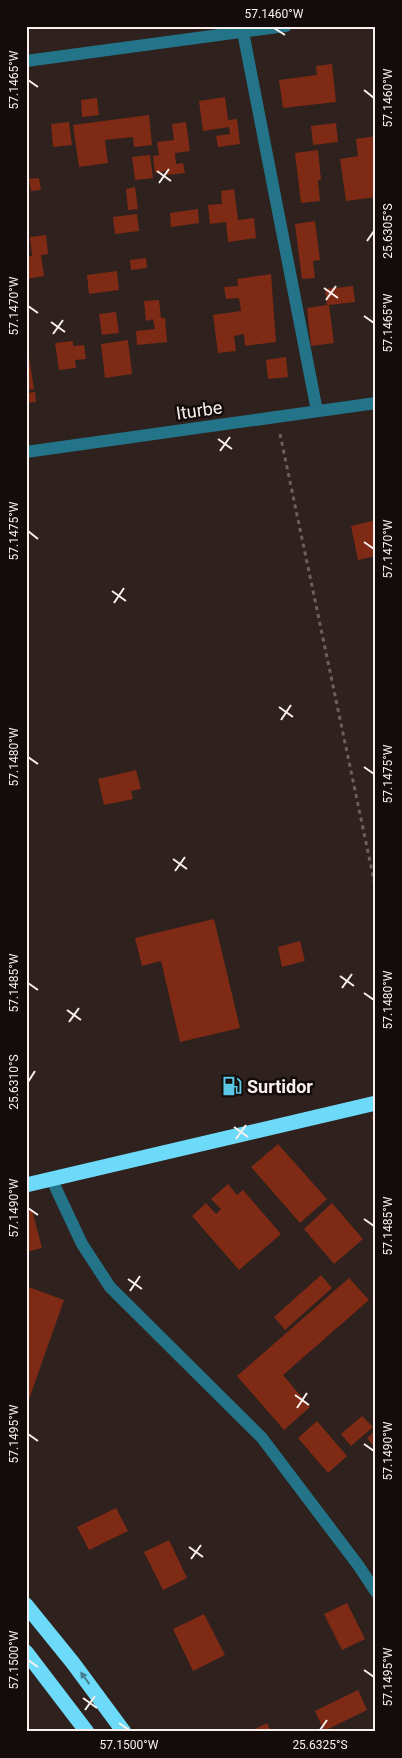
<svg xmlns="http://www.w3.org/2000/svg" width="402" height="1758" font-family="Roboto,sans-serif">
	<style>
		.building { fill: #7e2a15 }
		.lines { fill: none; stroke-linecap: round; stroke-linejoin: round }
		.path { stroke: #6d605c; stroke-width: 3; stroke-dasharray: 4 4; stroke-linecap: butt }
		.street { stroke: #237488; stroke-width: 12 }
		.highway { stroke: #6cdaf8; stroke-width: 15 }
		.oneway { fill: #447d8d }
		.ticks { fill: none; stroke: #faf0ed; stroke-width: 2 }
		.labels { text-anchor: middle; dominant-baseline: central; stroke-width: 5; stroke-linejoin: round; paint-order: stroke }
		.street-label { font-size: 18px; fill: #faf0ed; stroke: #130c0b }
		.poi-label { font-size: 18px; font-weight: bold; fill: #faf0ed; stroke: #130c0b; text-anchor: start }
		.neatline { fill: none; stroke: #faf0ed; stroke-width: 2 }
		.ticks-label { font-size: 12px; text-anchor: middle; fill: #faf0ed }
	</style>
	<rect width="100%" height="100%" fill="#2f211d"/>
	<g class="building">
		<path d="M332,64L336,102L283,108L279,80L317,75L316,66Z"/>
		<path d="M225,97L228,120L237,119L240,144L218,147L216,136L230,134L229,127L203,131L199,101Z"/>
		<path d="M97,98L99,115L82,117L81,100Z"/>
		<path d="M149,115L152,145L134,147L133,137L105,140L108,163L79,167L73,125Z"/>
		<path d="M69,122L72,145L53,147L51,124Z"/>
		<path d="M186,122L190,151L175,153L176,164L183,163L185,173L167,175V171L155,173L153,156L159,155L157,142L174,140L172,124Z"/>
		<path d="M336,123L338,142L313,145L311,126Z"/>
		<path d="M376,136V197L346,201L340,159L358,156L356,139Z"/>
		<path d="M318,150L321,180H318L320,201L301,203L295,153Z"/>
		<path d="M150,155L153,178L135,180L132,157Z"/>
		<path d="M39,178L41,190L31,191L29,179Z"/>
		<path d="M135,187L138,209L128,210L126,189Z"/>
		<path d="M234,189L238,220L254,218L256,238L228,242L226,222L210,224L208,205L222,204L221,191Z"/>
		<path d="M198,209L199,223L171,227L170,213Z"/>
		<path d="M137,214L139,231L115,234L113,217Z"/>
		<path d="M315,221L320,260L313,261L315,278L302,279L295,224Z"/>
		<path d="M46,235L48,254L41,255L44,276L26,279V257L32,256L30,237Z"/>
		<path d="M146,258L147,268L131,270L130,260Z"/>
		<path d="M117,271L119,290L89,294L87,275Z"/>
		<path d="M271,274L276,342L245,346L244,334L234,336L236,351L218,353L213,315L241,311L239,298L226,299L224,287L238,286L237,279Z"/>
		<path d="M353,286L355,302L329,305L334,343L311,346L307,308L327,305L325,289Z"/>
		<path d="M159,300L161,318H165L167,342L137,345L136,331L155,329L153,319L146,321L144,301Z"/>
		<path d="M116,312L119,333L102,335L99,314Z"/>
		<path d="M26,338L34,389L26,390Z"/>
		<path d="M128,340L132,374L105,378L101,344Z"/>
		<path d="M73,341V346L84,345L86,359L75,360L76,368L59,370L55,343Z"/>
		<path d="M286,357L288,377L268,379L266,360Z"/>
		<path d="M35,392L36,402L26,403V393Z"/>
		<path d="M376,520V556L358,560L351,526Z"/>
		<path d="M136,770L141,789L131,791L133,799L104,805L98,779Z"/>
		<path d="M214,919L240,1028L180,1042L161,961L142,966L135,938Z"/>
		<path d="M300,941L305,961L282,967L278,947Z"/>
		<path d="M376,1116V1130H375L372,1117Z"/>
		<path d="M278,1144L327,1199L300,1223L251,1167Z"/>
		<path d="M228,1184L237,1195L243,1190L281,1234L239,1270L192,1216L206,1203L216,1214L221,1209L211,1199Z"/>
		<path d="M332,1203L363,1239L334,1264L304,1229Z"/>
		<path d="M32,1210L42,1248L26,1252V1211Z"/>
		<path d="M321,1275L332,1288L285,1330L274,1317Z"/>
		<path d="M349,1278L369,1300L283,1375L310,1407L284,1430L237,1376Z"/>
		<path d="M26,1286L64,1300L28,1402L26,1401Z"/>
		<path d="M362,1416L373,1427L351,1446L341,1434Z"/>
		<path d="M317,1421L347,1456L328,1473L298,1438Z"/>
		<path d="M376,1430V1449L367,1438Z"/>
		<path d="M116,1508L128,1531L89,1550L77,1527Z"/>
		<path d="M169,1540L187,1578L163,1590L144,1552Z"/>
		<path d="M347,1603L365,1639L342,1650L324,1614Z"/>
		<path d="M204,1614L225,1655L193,1671L173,1629Z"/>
		<path d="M358,1690L367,1710L324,1731L315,1711Z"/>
		<path d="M267,1723L271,1732H249Z"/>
	</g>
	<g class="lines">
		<path class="path" d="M280,434L376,890"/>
		<g class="street">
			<path d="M243,32L317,411"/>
			<path d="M26,61L286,26"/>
			<path d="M26,452L376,403"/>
			<path d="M51,1178L82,1244L110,1287L262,1438L358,1565L376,1592"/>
		</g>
		<g class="highway">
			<path d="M26,1185L376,1103"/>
			<path d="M26,1605L73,1663L124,1732"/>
			<path d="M26,1652L87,1732"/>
		</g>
	</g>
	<defs><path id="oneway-solid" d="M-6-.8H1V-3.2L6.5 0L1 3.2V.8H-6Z" transform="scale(1.25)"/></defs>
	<use class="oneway" href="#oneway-solid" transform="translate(85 1678) rotate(-126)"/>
	<path class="ticks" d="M274,28L285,35M28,80L38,87M364,90L374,98M157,171L171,181M159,183L169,169M367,241L374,231M324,288L338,298M326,300L336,286M28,306L38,313M364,316L374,323M51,322L65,332M53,334L63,320M218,439L232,449M220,451L230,437M28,531L38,539M364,542L374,549M112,591L126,601M114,603L124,588M279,707L293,717M281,720L291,705M28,757L38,764M364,767L374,774M173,859L187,869M175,871L185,857M340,976L354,986M28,983L38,990M342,988L352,974M364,993L374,1000M67,1010L81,1020M69,1022L79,1008M28,1082L35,1071M234,1127L248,1137M236,1139L246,1125M28,1208L38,1215M364,1219L374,1226M128,1279L142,1289M130,1291L140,1276M295,1395L309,1405M297,1408L307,1393M28,1434L38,1441M364,1444L374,1451M189,1547L203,1557M191,1559L201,1545M28,1660L38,1667M364,1670L374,1677M83,1698L97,1708M85,1710L95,1696M119,1723L129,1730M320,1730L327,1720"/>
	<defs>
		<symbol id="fuel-bare" viewBox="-9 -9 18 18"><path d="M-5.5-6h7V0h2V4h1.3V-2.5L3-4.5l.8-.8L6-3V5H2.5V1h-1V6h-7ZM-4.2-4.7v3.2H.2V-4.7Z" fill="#5ac8e5" stroke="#130c0b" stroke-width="2.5" paint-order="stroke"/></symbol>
	</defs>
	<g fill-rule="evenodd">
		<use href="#fuel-bare" x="218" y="1072" width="28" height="28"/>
	</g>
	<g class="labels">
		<g class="street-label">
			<text transform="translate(199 410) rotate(-8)">Iturbe</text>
		</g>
		<g class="poi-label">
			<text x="247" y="1086">Surtidor</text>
		</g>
	</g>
	<rect width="402" height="1758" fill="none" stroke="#130c0b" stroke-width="55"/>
	<rect x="28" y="28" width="346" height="1702" class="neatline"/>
	<g class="ticks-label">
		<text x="274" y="18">57.1460°W</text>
		<text transform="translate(14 80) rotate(-90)" y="4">57.1465°W</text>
		<text transform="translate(388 98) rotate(-90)" y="4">57.1460°W</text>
		<text transform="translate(388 231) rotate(-90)" y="4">25.6305°S</text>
		<text transform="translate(14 306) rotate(-90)" y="4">57.1470°W</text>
		<text transform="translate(388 323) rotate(-90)" y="4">57.1465°W</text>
		<text transform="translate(14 531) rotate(-90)" y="4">57.1475°W</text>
		<text transform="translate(388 549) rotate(-90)" y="4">57.1470°W</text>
		<text transform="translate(14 757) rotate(-90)" y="4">57.1480°W</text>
		<text transform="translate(388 774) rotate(-90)" y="4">57.1475°W</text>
		<text transform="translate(14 983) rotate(-90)" y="4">57.1485°W</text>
		<text transform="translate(388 1000) rotate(-90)" y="4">57.1480°W</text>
		<text transform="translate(14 1082) rotate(-90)" y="4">25.6310°S</text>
		<text transform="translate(14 1208) rotate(-90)" y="4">57.1490°W</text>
		<text transform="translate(388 1226) rotate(-90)" y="4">57.1485°W</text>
		<text transform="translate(14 1434) rotate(-90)" y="4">57.1495°W</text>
		<text transform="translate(388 1451) rotate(-90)" y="4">57.1490°W</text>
		<text transform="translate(14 1660) rotate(-90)" y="4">57.1500°W</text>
		<text transform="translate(388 1677) rotate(-90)" y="4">57.1495°W</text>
		<text x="129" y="1749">57.1500°W</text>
		<text x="320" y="1749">25.6325°S</text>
	</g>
</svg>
